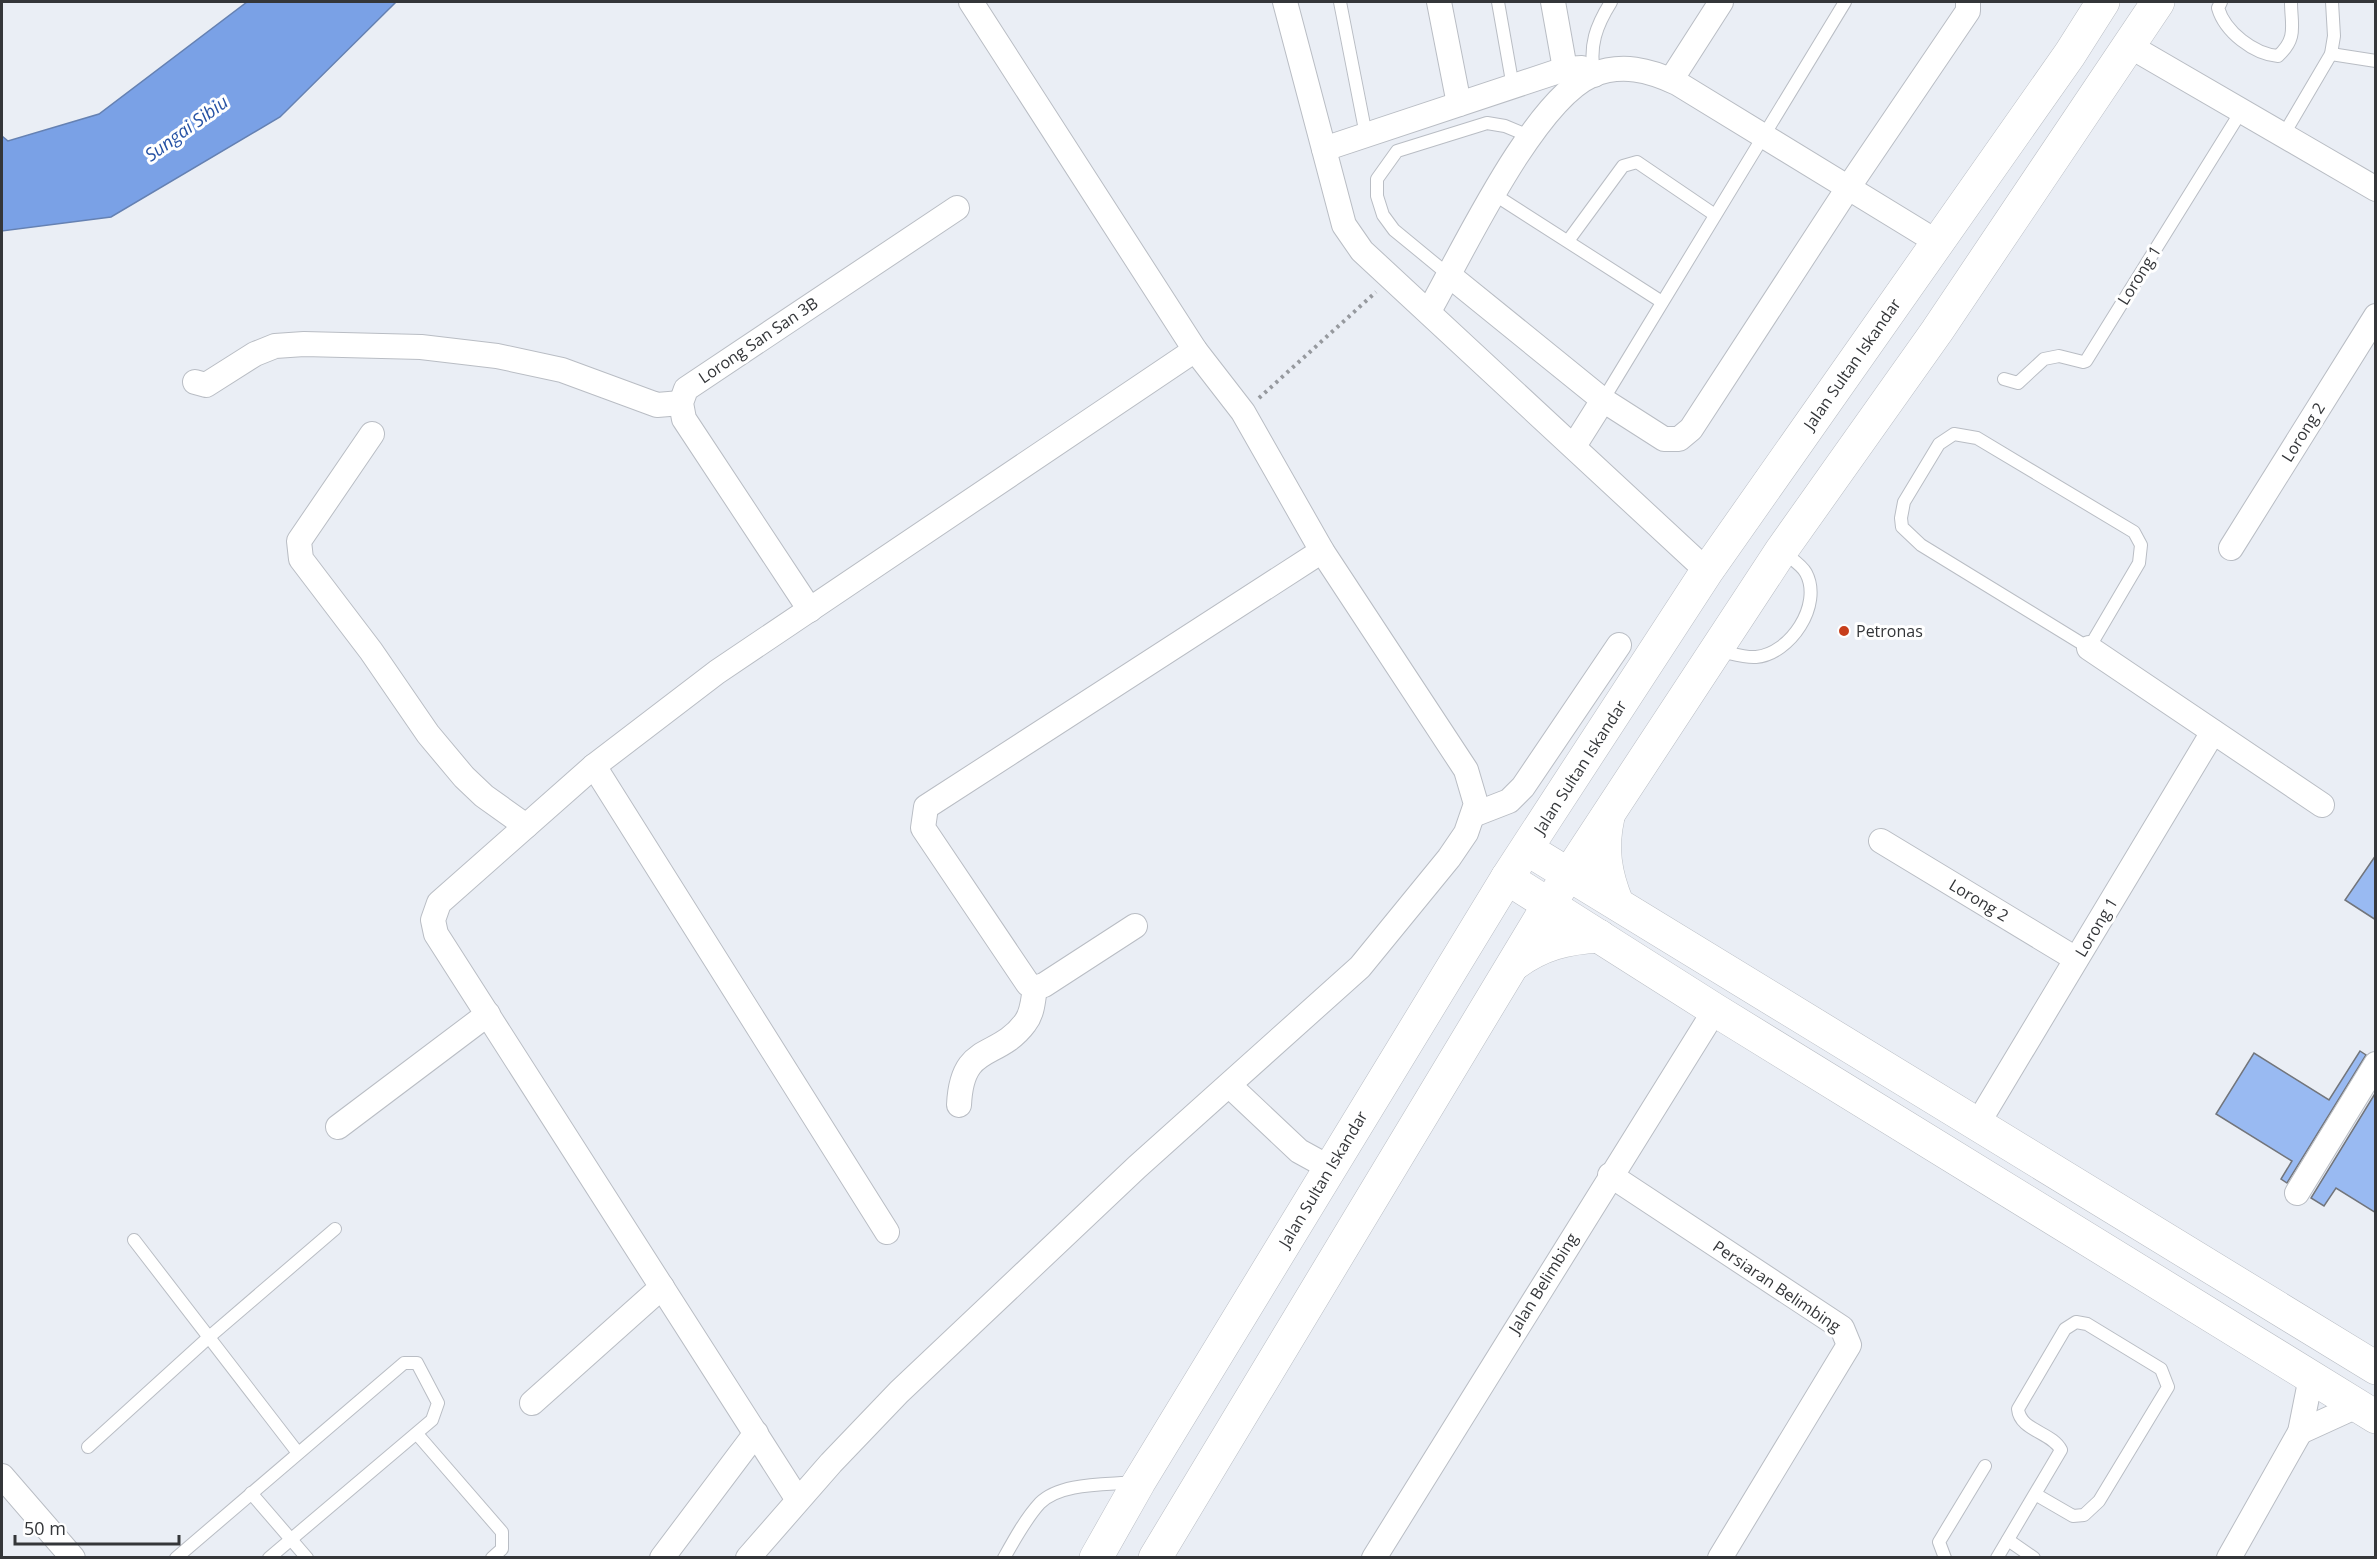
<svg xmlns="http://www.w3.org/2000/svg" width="2377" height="1559" font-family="'Open Sans',sans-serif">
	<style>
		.water { fill: #7aa1e6; stroke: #6581b2; stroke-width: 1.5 }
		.building { fill: #99baf2; stroke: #72757b; stroke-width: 1.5 }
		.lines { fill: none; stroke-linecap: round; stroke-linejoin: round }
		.lane-casing { stroke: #b9bdc4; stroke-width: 14 }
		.street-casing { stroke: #b9bdc4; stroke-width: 26 }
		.secondary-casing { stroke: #b9bdc4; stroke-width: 34 }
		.primary-casing { stroke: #b9bdc4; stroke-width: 34 }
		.path { stroke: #96999e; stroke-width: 4; stroke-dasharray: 3 4.5; stroke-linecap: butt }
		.lane { stroke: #fff; stroke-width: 12 }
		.street { stroke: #fff; stroke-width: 24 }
		.secondary { stroke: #fff; stroke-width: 33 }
		.primary { stroke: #fff; stroke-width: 33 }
		.poi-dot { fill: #c73e1b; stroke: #fff; stroke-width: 2 }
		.labels { text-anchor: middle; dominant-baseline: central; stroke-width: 6; stroke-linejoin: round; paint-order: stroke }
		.street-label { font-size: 16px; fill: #343639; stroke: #fff }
		.poi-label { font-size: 16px; fill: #343639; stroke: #fff; text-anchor: start }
		.water-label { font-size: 18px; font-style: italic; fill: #2652a4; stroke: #fff }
	</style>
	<rect width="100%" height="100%" fill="#eaeef5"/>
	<path class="water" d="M247,2H396L280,117L111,217L2,231V136L8,141L99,114Z"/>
	<g class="building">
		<path d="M2376,855V920L2345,900Z"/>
		<path d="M2360,1051L2366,1055L2287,1183L2281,1179L2292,1161L2216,1114L2254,1053L2329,1100Z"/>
		<path d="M2376,1092V1213L2336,1188L2324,1206L2311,1198Z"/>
	</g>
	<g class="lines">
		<defs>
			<g id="lane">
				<path d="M1340,2L1366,135"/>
				<path d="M1498,2L1513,87"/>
				<path d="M2221,2L2218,8C2225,32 2254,54 2278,56C2298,38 2291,25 2291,2"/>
				<path d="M2331,54L2376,61"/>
				<path d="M1594,74C1589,45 1596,26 1611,2"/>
				<path d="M2284,134L2331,54L2334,36L2332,2"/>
				<path d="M1495,195L1662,302"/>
				<path d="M1568,241L1623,166L1637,162L1715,215"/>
				<path d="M1450,276L1394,230L1383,215L1377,196V179L1397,151L1487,123L1505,126L1529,136"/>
				<path d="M2004,379L2018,383L2044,359L2059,356L2083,362L2086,361L2242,110"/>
				<path d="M1603,400L1845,2"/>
				<path d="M1954,434L1977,438L2134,532L2141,545L2139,563L2089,648L1921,545L1902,527L1901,518L1904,502L1939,444Z"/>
				<path d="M1719,651C1730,653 1745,658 1756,657C1790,654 1823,605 1806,573C1802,565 1789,557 1782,551"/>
				<path d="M134,1240L298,1453"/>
				<path d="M417,1434L502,1532V1549L492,1558"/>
				<path d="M88,1447L208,1338L335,1229"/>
				<path d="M251,1493L307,1558"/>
				<path d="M2008,1540L2034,1558"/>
				<path d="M176,1558L404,1363H417L438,1403L432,1420L269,1558"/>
				<path d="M1004,1558C1014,1540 1026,1518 1040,1503C1061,1482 1107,1485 1135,1482"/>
				<path d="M1945,1558L1939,1542L1985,1466"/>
				<path d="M1997,1558L2061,1450C2052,1432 2020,1431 2018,1409L2065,1329L2076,1322L2087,1324L2161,1369L2168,1387L2099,1501L2084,1515L2073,1516L2035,1494"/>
			</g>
			<g id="street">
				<path d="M1285,2L1344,225L1362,251L1707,571"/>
				<path d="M1439,2L1459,104"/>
				<path d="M1553,2L1565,69"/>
				<path d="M2128,45L2376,189"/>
				<path d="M1671,80L1721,2"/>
				<path d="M1324,149L1565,69L1582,68L1594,75"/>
				<path d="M1450,276L1603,400L1664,439H1679L1691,429L1848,188L1968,11V2"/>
				<path d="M1429,311C1462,253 1533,101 1592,75C1622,63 1649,70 1677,83L1937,242"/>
				<path d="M195,382L206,385L255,354L275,346L304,344L421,347L497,356L562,370L657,405L681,403"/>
				<path d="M372,434L299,541L301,559L371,651L428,734L464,777L484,796L526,826"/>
				<path d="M1574,446L1603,400"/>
				<path d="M2231,548L2376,316"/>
				<path d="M810,610L684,419L681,403L686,389L957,208"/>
				<path d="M2089,648L2322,805"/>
				<path d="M594,766L887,1232"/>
				<path d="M1473,815L1509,801L1523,787L1619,645"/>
				<path d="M1881,841L2076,959"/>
				<path d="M1135,926L1044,985L1035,988L1028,984L923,828L926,807L1322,551"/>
				<path d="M1230,1086L1299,1151L1330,1168"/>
				<path d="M959,1105C962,1041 997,1061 1025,1023C1033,1013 1033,999 1035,988"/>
				<path d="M1978,1123L2213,732"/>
				<path d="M338,1127L488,1014"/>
				<path d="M1610,1175L1842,1328L1849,1345L1720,1558"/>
				<path d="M2297,1193L2376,1064"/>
				<path d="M532,1403L662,1287"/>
				<path d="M2300,1432L2357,1406"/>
				<path d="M2,1476L73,1558"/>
				<path d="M798,1500L436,934L433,920L439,903L594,766L717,672L1195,350"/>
				<path d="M662,1558L756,1433"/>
				<path d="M748,1558L831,1463L899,1392L1137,1167L1360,967L1449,858L1466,833L1476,804L1466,770L1322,551L1243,412L1195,350L971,2"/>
				<path d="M1374,1558L1715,1010"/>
				<path d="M2229,1558L2300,1432L2311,1377"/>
			</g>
			<g id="secondary">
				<path d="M1527,849L2376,1368"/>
				<path d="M1507,878L1715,1010L2376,1417"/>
			</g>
			<g id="primary">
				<path d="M1608,817C1601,848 1605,874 1617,903"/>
				<path d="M1514,964C1541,944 1566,938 1599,936"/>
				<path d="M1096,1558L1139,1482L1507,878L1707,571L2070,54L2103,2"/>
				<path d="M1155,1558L1548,906L1781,551L1937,331L2158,2"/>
			</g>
		</defs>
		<use href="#lane" class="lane-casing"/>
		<use href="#street" class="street-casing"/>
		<use href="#secondary" class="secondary-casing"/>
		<use href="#primary" class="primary-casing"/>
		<path class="path" d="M1259,398L1376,292"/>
		<use href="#lane" class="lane"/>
		<use href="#street" class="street"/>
		<use href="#secondary" class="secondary"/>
		<use href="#primary" class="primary"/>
	</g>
	<circle class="poi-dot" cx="1844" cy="631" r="6"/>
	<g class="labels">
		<g class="street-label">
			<text transform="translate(2139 275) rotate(-58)">Lorong 1</text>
			<text transform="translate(758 340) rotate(-34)">Lorong San San 3B</text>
			<text transform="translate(1852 364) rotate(-55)">Jalan Sultan Iskandar</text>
			<text transform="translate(2303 432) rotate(-58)">Lorong 2</text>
			<text transform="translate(1580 767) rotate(-57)">Jalan Sultan Iskandar</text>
			<text transform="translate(1979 900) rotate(31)">Lorong 2</text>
			<text transform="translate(2096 927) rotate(-59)">Lorong 1</text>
			<text transform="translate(1323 1179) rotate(-59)">Jalan Sultan Iskandar</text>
			<text transform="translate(1543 1283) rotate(-58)">Jalan Belimbing</text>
			<text transform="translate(1777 1286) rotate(34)">Persiaran Belimbing</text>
		</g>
		<g class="poi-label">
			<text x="1856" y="631">Petronas</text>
		</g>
		<g class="water-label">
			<text transform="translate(186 128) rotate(-36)">Sungai Sibiu</text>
		</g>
	</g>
	<rect width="2377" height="1559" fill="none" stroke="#343639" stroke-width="6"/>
	<path d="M15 1535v9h164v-9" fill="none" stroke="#343639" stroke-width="3"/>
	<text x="24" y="1535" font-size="18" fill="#343639" stroke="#ffffff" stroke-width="4.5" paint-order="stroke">50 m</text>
</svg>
